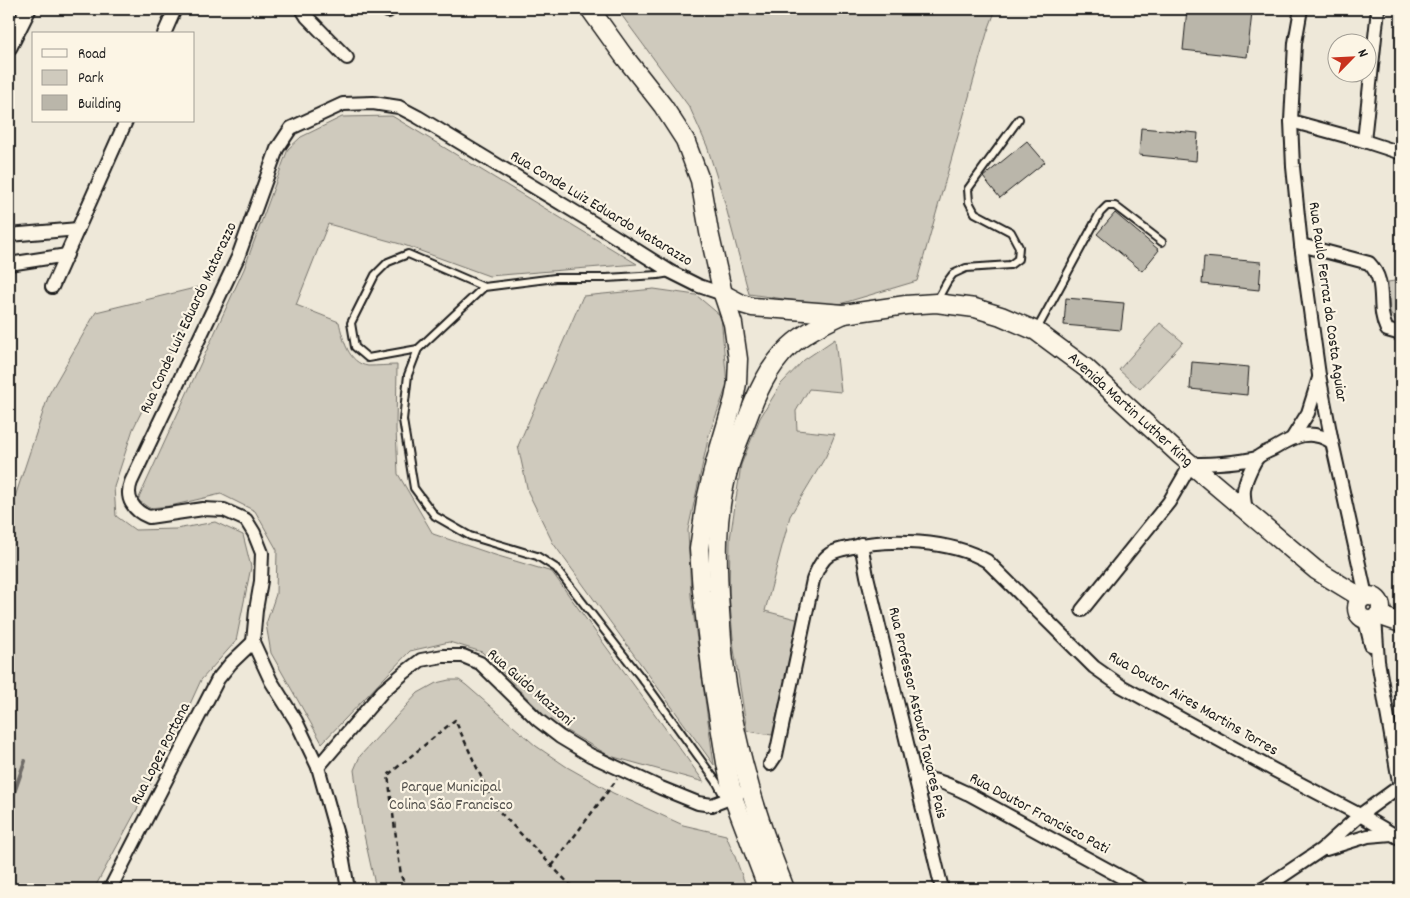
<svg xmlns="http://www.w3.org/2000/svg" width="1410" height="898" font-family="Dekko,sans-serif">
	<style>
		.green { fill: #cfcabd; stroke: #76736c }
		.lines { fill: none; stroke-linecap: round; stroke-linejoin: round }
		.stream { stroke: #6f6c67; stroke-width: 4 }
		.building { fill: #bab6aa; stroke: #1c1c1c }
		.service-casing { stroke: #1c1c1c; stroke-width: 10 }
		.minor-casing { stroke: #1c1c1c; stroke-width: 16 }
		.tertiary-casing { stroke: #1c1c1c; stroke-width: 19 }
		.secondary-casing { stroke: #1c1c1c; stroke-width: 21 }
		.path { stroke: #1c1c1c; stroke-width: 2.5; stroke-dasharray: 5 4; stroke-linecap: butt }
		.service { stroke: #fcf5e5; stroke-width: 6 }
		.minor { stroke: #fcf5e5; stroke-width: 12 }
		.tertiary { stroke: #fcf5e5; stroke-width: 15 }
		.secondary { stroke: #fcf5e5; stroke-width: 18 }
		.labels { text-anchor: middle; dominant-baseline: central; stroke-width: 4.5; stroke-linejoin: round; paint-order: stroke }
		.street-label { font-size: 16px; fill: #1c1c1c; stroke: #fcf5e5 }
		.park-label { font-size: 16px; fill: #52504c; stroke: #fcf5e5 }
	</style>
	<rect width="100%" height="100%" fill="#eee8d9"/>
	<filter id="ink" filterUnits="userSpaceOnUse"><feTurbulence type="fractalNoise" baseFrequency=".02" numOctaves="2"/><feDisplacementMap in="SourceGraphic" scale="10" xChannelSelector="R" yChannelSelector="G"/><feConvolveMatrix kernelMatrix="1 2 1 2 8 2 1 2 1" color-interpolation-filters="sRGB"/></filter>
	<g filter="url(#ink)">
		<g class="green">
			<path d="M617,9H996L987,33L917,281L833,306L749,294L724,200L707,146L690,108Z"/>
			<path d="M392,116L637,264L489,276L404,245L328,224L296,305L339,322C343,339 348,363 368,366C378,366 388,365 397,365L396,429L398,474L433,534L495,555L552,572L704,782L610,756L551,722L482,652L449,642L410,651L322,743L271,653L266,624L276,594L277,550L255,511L221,494L170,506L149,508L138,500L244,269L288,149L301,137L342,117Z"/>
			<path d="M1401,280V325H1398L1390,313L1388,282Z"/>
			<path d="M203,286L133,429L114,487L116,516L135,530L176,529L215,522L243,535L251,567L236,641L201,680L170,748L94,889H9V515L49,394L96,312Z"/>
			<path d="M654,289L696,295L721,316L727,385L709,435L688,530L691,596L714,765L553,543L528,492L518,446L583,296Z"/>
			<path d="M1160,323L1183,342L1140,389L1119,370Z"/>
			<path d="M835,339L841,392L809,389L796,411L797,430L835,434L826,456L790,516L765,611L800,620L772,735L747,731L734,649L729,593L730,539L741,465L760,418L781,384L804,360Z"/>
			<path d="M449,680H459L466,685L536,746L567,767L613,793L683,825L726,835L734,854L747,889H376L362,826L354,770L360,756L418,693L436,683Z"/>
		</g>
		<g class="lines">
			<path class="stream" d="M9,807L25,761"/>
		</g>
		<g class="building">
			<path d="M1187,9H1215L1252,13L1247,57L1183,50Z"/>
			<path d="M1141,128L1198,133L1196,161L1139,155Z"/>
			<path d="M1027,141L1045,162L1000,198L983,177Z"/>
			<path d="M1115,213L1159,250L1142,271L1097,234Z"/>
			<path d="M1204,257L1261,262L1259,290L1202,284Z"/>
			<path d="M1066,298L1124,303L1121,330L1064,325Z"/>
			<path d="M1192,362L1249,367L1247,395L1190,389Z"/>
		</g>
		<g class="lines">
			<defs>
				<g id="service">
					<path d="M670,273L658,275L606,278H555L484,287L418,349L408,375L403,420L414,488L435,516L470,536L537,556L556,568L646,684L716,781L726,800"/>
					<path d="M936,302L947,282L953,274L966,268L1010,265L1018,259L1019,247L1011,232L975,213L969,202L968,189L1019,119"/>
					<path d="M1036,331L1100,213L1107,206H1115L1162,242"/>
					<path d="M418,349L368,358L355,347L351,323L375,275L388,262L408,254L484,287"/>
				</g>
				<g id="minor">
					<path d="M302,9L307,17L347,58"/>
					<path d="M386,9L388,11"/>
					<path d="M1301,9L1295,43L1291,121L1293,167L1301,245L1319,375L1332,442L1366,596"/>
					<path d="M164,34L175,9"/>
					<path d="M1291,121L1364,141L1401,153"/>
					<path d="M1364,141L1378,9"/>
					<path d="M9,235L78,229"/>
					<path d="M1301,245L1369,263C1389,284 1375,306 1387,330L1401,334"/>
					<path d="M9,264L67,255"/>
					<path d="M52,287L126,121"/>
					<path d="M1293,437L1308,413L1319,378"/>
					<path d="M1246,511C1245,503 1242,493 1245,485C1246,479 1254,461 1258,457C1263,453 1270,451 1275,448C1295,436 1310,428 1332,442"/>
					<path d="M861,544L867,576L942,889"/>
					<path d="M1082,610L1169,502L1191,464C1214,464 1235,463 1257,458"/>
					<path d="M1375,618L1378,661L1401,793"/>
					<path d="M1365,620L1371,645"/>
					<path d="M770,764L776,755L813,580C817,570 821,560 830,554C835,551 842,549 848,548C888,537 951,540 987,561L1094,667L1121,686L1274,770L1360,815L1401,839"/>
					<path d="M318,767L383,691L404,673L421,660L443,656H463L480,663L538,720L560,737L590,755L661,788L698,803L712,805L733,797L739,793"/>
					<path d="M916,778C936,778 951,786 969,794L1143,889"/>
					<path d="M1326,849L1368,836L1392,834"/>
					<path d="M110,889L218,679L231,663L253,642"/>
					<path d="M348,889L341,849L318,767L296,721L271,681L253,642L256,610L261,581L262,553L254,533L246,520L224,510L203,509L149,517C133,511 125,498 131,482L238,257L277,149L291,128L343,104L373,103L399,107L418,117L595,224L671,272L699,286L723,294"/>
					<path d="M1263,889L1321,850L1360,815L1400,786"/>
				</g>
				<path id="tertiary" d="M9,47L28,9"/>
				<g id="secondary">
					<path d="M590,9L623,55L663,106L685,140L700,180L709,232L723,294L733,324L738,359L737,383L734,399L715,463L706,500L699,549L702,591L712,676L726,763L733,797L768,889"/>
					<path d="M723,294L742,304L752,307L844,314L906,305L936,303L975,308L1001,316L1036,331L1086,368L1180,455L1316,570L1362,598"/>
					<circle cx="1369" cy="608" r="12"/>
					<path d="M1378,615L1401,623"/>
					<path d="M785,889C759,825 739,758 728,690C723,664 722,637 720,611C717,565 715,516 728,471C732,455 740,438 746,422C756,395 768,367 789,347C805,332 825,323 844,314"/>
				</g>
			</defs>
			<use href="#service" class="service-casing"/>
			<use href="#minor" class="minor-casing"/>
			<use href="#tertiary" class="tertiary-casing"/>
			<use href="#secondary" class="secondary-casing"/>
			<g class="path">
				<path d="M552,866L617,779"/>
				<path d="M407,889L401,876L388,775L455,720L495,807L574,889"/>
			</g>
			<use href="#service" class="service"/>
			<use href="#minor" class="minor"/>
			<use href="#tertiary" class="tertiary"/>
			<use href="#secondary" class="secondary"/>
		</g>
	</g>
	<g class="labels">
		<g class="street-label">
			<text transform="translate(601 209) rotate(31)">Rua Conde Luiz Eduardo Matarazzo</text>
			<text transform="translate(1327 302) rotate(82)">Rua Paulo Ferraz da Costa Aguiar</text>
			<text transform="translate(189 318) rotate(-65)">Rua Conde Luiz Eduardo Matarazzo</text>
			<text transform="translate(1130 410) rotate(42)">Avenida Martin Luther King</text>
			<text transform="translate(530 688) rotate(41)">Rua Guido Mazzoni</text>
			<text transform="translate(1193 704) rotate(30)">Rua Doutor Aires Martins Torres</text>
			<text transform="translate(917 713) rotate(77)">Rua Professor Astoufo Tavares Pais</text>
			<text transform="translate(161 754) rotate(-63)">Rua Lopez Portana</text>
			<text transform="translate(1039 814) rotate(28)">Rua Doutor Francisco Pati</text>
		</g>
		<g class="park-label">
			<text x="451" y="787">Parque Municipal<tspan x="451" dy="18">Colina São Francisco</tspan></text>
		</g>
	</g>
	<rect width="1410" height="898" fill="none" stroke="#fcf5e5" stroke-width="30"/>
	<rect x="15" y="15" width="1380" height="868" fill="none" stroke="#1c1c1c" stroke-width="2" filter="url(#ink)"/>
	<rect x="32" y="32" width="162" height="90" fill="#fcf5e5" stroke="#a29e95"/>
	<rect x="42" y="49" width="25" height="8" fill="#fcf5e5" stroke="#a29e95"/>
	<text x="78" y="58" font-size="15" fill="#1c1c1c">Road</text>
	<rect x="42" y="70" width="25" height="15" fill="#cfcabd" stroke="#a29e95"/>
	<text x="78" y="82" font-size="15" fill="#1c1c1c">Park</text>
	<rect x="42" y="95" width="25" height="15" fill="#bab6aa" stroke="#a29e95"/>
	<text x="78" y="108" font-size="15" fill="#1c1c1c">Building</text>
	<g transform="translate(1352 58) rotate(66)"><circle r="24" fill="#fcf5e5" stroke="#a29e95"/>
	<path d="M0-4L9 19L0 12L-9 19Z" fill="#c8321e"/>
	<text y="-8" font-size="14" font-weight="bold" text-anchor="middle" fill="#1c1c1c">N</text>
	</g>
</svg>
